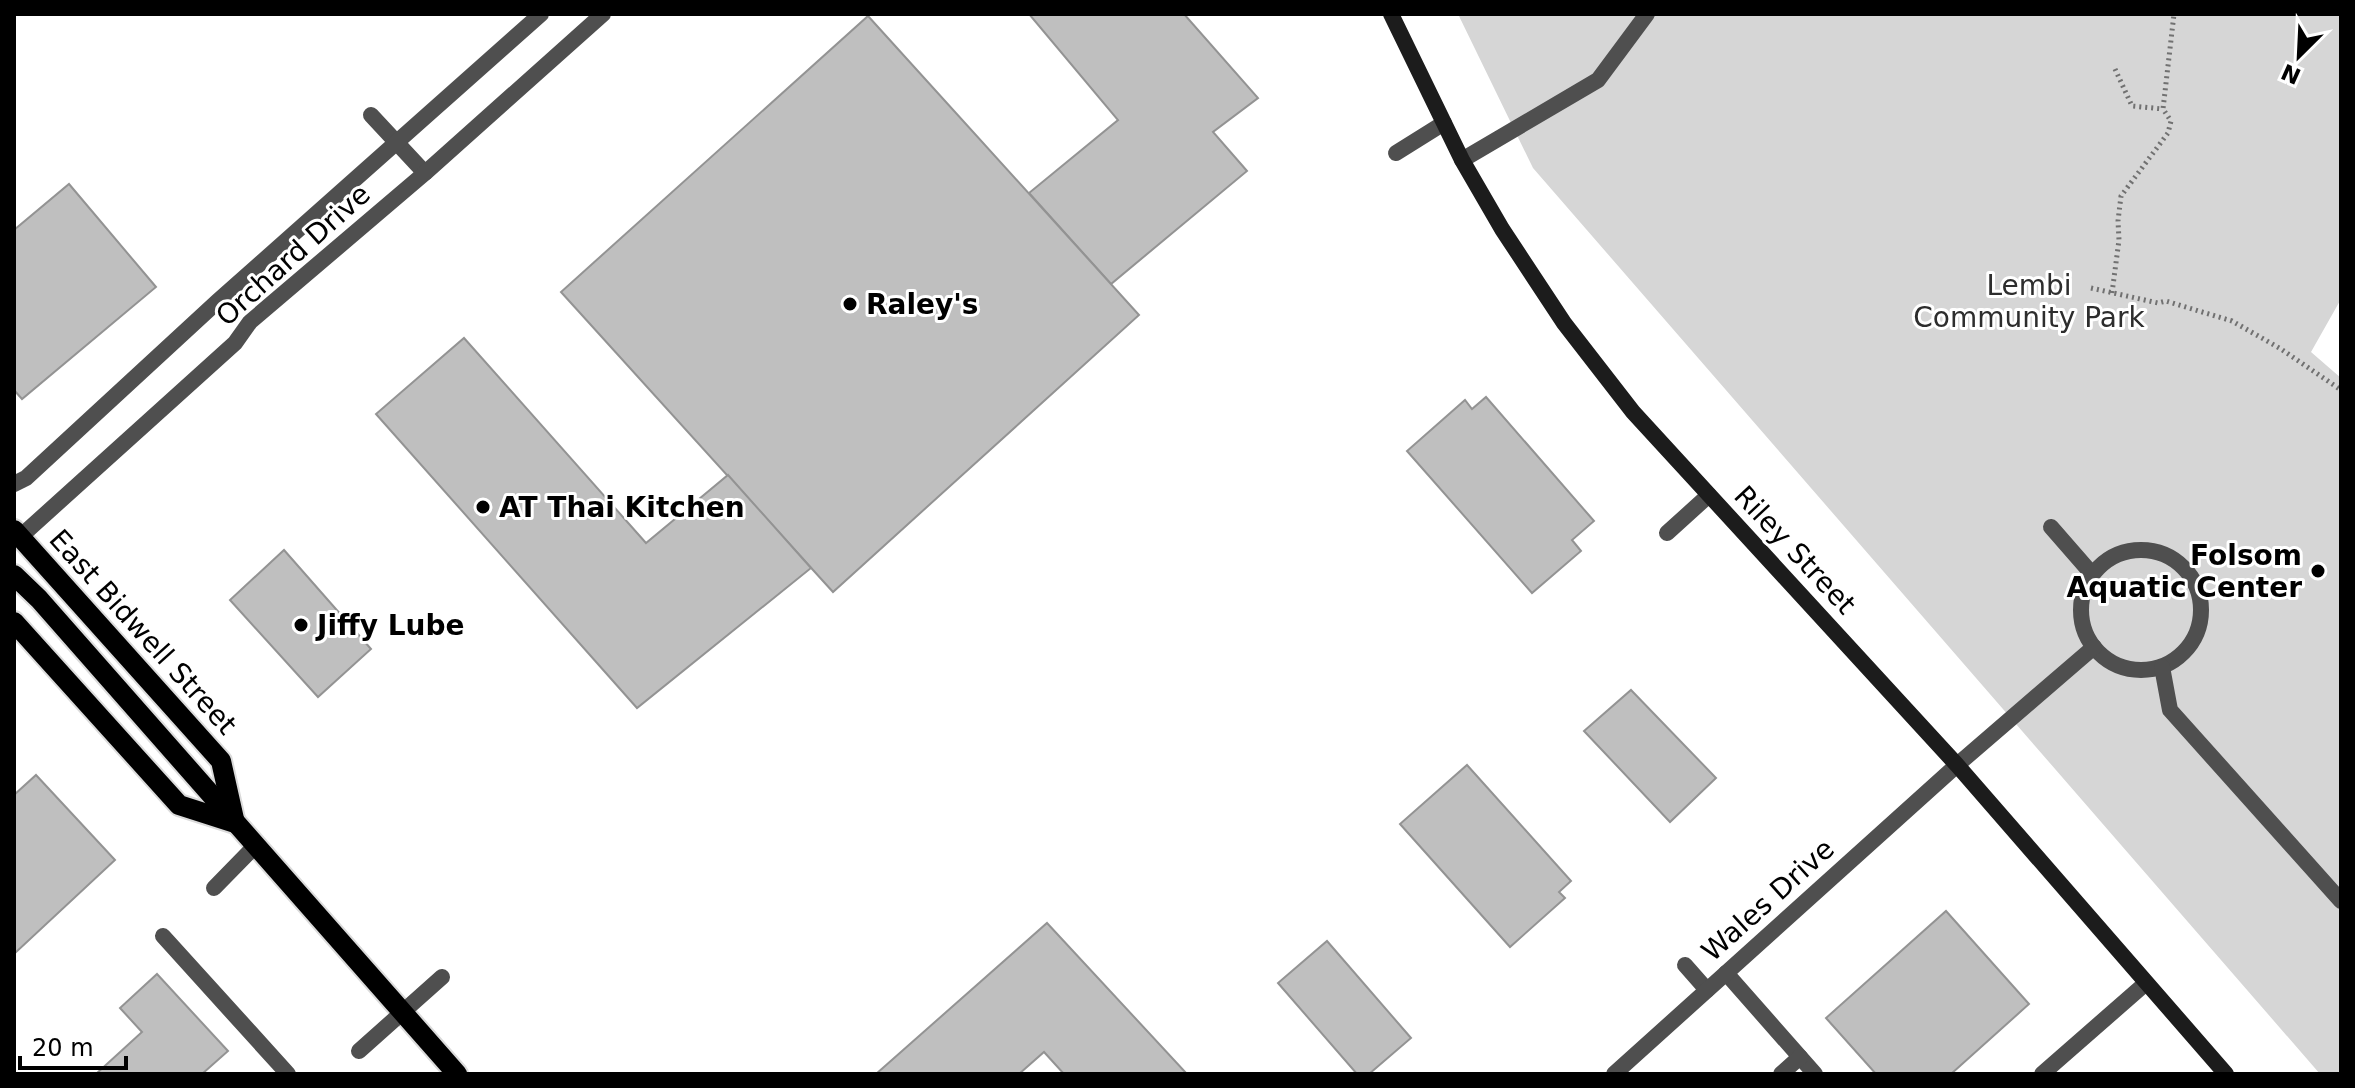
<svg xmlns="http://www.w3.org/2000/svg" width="2355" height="1088" font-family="'DejaVu Sans',sans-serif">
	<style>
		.green { fill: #d6d6d6 }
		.building { fill: #bfbfbf; stroke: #939393; stroke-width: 2 }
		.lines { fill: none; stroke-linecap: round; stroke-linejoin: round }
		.primary-casing { stroke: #dbdbdb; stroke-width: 24 }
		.path { stroke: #717171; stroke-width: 5; stroke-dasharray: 2 4; stroke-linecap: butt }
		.service { stroke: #4f4f4f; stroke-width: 16 }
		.minor { stroke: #4f4f4f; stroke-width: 16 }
		.secondary { stroke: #1c1c1c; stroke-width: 16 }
		.primary { stroke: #000; stroke-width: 20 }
		.poi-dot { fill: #000; stroke: #fff; stroke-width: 3 }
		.labels { text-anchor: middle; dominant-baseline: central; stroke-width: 6; stroke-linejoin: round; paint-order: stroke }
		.street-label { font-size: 28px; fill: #000; stroke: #fff }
		.park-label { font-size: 28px; fill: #2d2d2d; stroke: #fff }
		.poi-label { font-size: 28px; font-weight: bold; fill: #000; stroke: #fff; text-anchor: start }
	</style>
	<rect width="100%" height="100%" fill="#fff"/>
	<path class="green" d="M1458,14H2341V299L2311,352L2341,378V1074H2320L1533,168Z"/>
	<g class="building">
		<path d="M1029,14H1184L1258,98L1213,132L1247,171L1111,284L1029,193L1118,120Z"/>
		<path d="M868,16L1139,315L833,592L561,292Z"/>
		<path d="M69,184L156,287L22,399L14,390V230Z"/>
		<path d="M464,338L646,543L728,475L811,568L637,708L376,414Z"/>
		<path d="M1486,397L1594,521L1572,540L1581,551L1532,593L1407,451L1465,400L1472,409Z"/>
		<path d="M284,550L371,649L318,697L230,600Z"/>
		<path d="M1631,690L1716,778L1670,822L1584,731Z"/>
		<path d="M1467,765L1571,881L1559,892L1565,898L1510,947L1400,824Z"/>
		<path d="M36,775L115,860L14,954V795Z"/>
		<path d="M1946,911L2029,1004L1951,1074H1876L1826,1018Z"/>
		<path d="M1047,923L1187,1074H1064L1044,1052L1019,1074H876Z"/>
		<path d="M1327,941L1411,1038L1369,1074H1357L1278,983Z"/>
		<path d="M157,974L228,1051L202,1074H96L142,1032L120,1008Z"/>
	</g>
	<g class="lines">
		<defs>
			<g id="primary">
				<path d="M14,530L221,761L234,819"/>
				<path d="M14,575L39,599L457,1074"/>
				<path d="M14,622L179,805L235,823"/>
			</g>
		</defs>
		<use href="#primary" class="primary-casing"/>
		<g class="path">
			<path d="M2115,69L2132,106L2163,109"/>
			<path d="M2091,288L2158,303L2166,301L2232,321L2281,349L2341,390"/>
			<path d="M2112,293L2119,240L2118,221L2121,196L2168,133L2171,121L2163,109L2174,14"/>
		</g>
		<g class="service">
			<path d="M371,115L425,173"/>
			<path d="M1396,153L1444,123"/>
			<path d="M1462,160L1598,80L1647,14"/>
			<path d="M2051,527L2092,574"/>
			<path d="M1667,533L1709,495"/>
			<circle cx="2141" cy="610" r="60"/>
			<path d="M2162,667L2170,710L2341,901"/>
			<path d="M1957,765L2094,647"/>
			<path d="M214,888L255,846"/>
			<path d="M163,936L288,1074"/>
			<path d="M1685,965L1707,990"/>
			<path d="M1726,973L1815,1074"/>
			<path d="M359,1051L442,977"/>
			<path d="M1781,1074L1800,1057"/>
			<path d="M2042,1074L2146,983"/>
		</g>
		<g class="minor">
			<path d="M14,484L26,478L218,301L541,14"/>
			<path d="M20,537L235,343L250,322L425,173L603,14"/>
			<path d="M1614,1074L1957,765"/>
		</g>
		<path class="secondary" d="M1391,14L1462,160L1502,229L1564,323L1633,412L1957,765L2226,1074"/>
		<use href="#primary" class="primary"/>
	</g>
	<g class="poi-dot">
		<circle cx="850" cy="304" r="8"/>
		<circle cx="483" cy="507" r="8"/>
		<circle cx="2318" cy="571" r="8"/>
		<circle cx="301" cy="625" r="8"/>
	</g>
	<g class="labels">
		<g class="street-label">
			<text transform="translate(293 255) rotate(-42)">Orchard Drive</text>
			<text transform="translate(1795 550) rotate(47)">Riley Street</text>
			<text transform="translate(143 632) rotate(48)">East Bidwell Street</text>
			<text transform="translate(1768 900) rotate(-42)">Wales Drive</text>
		</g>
		<g class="park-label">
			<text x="2029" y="285">Lembi<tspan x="2029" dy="32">Community Park</tspan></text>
		</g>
		<g class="poi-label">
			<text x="866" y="304">Raley's</text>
			<text x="499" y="507">AT Thai Kitchen</text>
			<text x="2302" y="555" text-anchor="end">Folsom<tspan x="2302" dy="32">Aquatic Center</tspan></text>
			<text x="317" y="625">Jiffy Lube</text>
		</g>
	</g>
	<rect width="2355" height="1088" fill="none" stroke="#000000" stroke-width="32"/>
	<g transform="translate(2299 56) rotate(204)" stroke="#ffffff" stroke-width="6" paint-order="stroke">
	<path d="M0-6L14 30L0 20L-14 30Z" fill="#000000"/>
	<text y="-12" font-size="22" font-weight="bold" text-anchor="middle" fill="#000000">N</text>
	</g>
	<path d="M20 1056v12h106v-12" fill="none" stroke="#000000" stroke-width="4"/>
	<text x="32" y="1056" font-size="24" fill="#000000" stroke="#ffffff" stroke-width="6" paint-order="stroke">20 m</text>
</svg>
